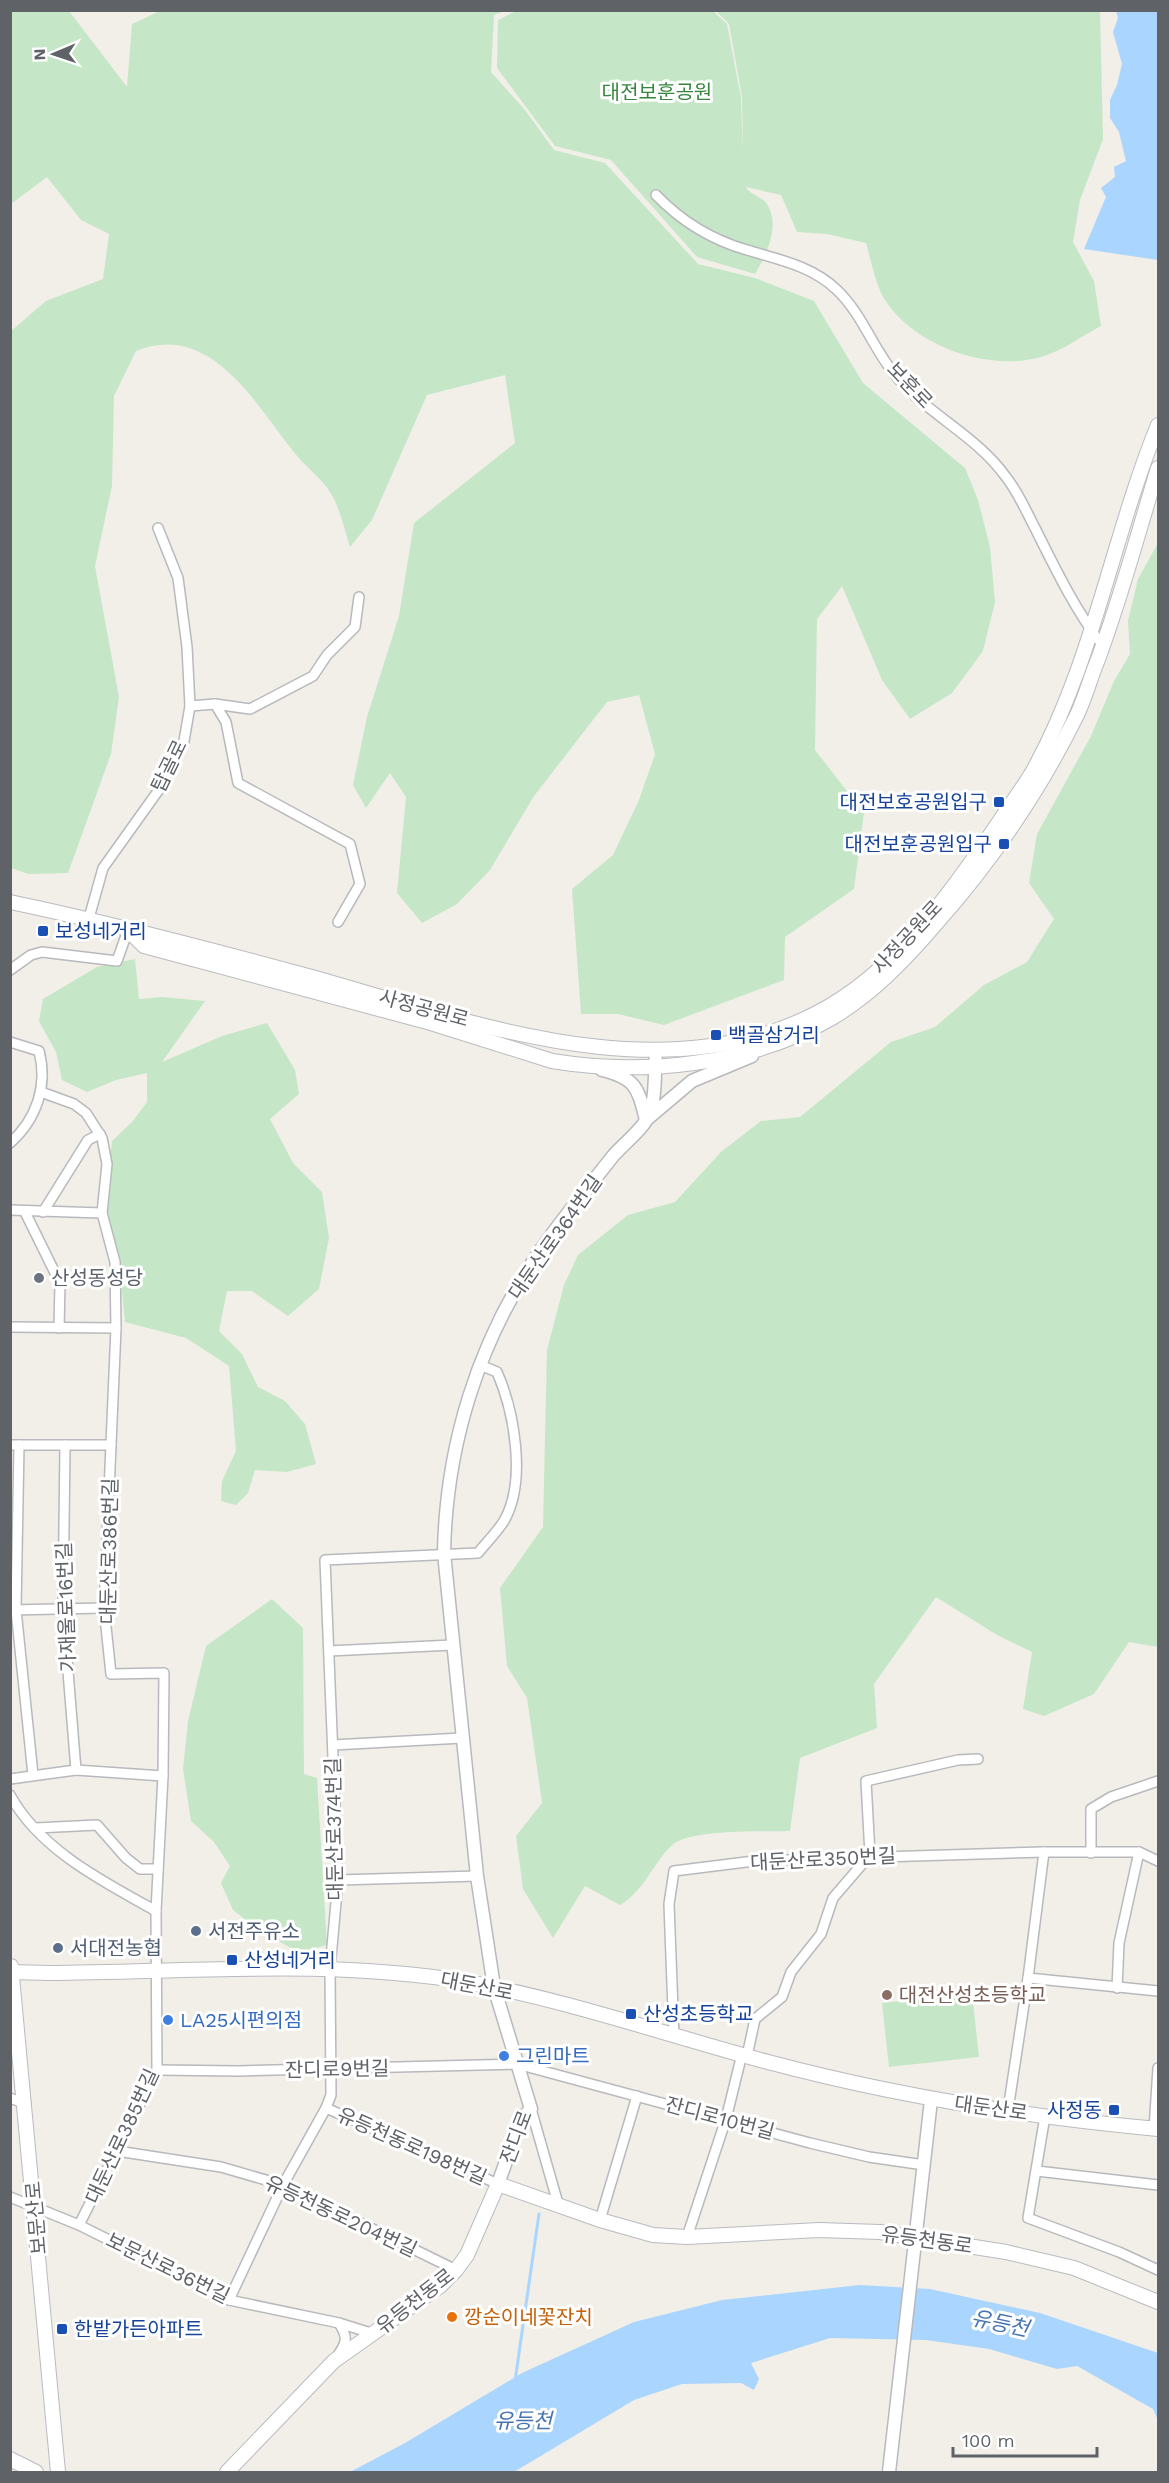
<svg xmlns="http://www.w3.org/2000/svg" width="1169" height="2483" font-family="'Work Sans','Noto Sans KR',sans-serif">
	<style>
		.green { fill: #c5e7c7 }
		.water { fill: #aad5fe }
		.lines { fill: none; stroke-linecap: round; stroke-linejoin: round }
		.stream { stroke: #aad5fe; stroke-width: 3 }
		.minor-casing { stroke: #b8b9bd; stroke-width: 12 }
		.tertiary-casing { stroke: #b8b9bd; stroke-width: 15 }
		.secondary-casing { stroke: #b9bbc0; stroke-width: 16 }
		.minor { stroke: #fff; stroke-width: 9 }
		.tertiary { stroke: #fff; stroke-width: 12 }
		.secondary { stroke: #fff; stroke-width: 14 }
		.transit-dot { fill: #1a4fb4; stroke: #fff; stroke-width: 2 }
		.worship-dot { fill: #6b7280; stroke: #fff; stroke-width: 2 }
		.service-dot { fill: #5c6f8a; stroke: #fff; stroke-width: 2 }
		.education-dot { fill: #8d6e63; stroke: #fff; stroke-width: 2 }
		.shop-dot { fill: #3f7fe0; stroke: #fff; stroke-width: 2 }
		.food-dot { fill: #e8710a; stroke: #fff; stroke-width: 2 }
		.labels { text-anchor: middle; dominant-baseline: central; stroke-width: 6; stroke-linejoin: round; paint-order: stroke }
		.park-label { font-size: 20px; fill: #37863f; stroke: #fff }
		.street-label { font-size: 20px; fill: #5f6267; stroke: #fff }
		.transit-label { font-size: 20px; fill: #164399; stroke: #fff; text-anchor: start }
		.worship-label { font-size: 20px; fill: #5b616d; stroke: #fff; text-anchor: start }
		.service-label { font-size: 20px; fill: #4e5e75; stroke: #fff; text-anchor: start }
		.education-label { font-size: 20px; fill: #785e54; stroke: #fff; text-anchor: start }
		.shop-label { font-size: 20px; fill: #366cbe; stroke: #fff; text-anchor: start }
		.food-label { font-size: 20px; fill: #c56008; stroke: #fff; text-anchor: start }
		.water-label { font-size: 21px; font-style: italic; fill: #4574b1; stroke: #fff }
	</style>
	<rect width="100%" height="100%" fill="#f1efe8"/>
	<g class="green">
		<path d="M11,10L69,11L127,87L132,24L160,11H505L494,15L491,72L525,110L554,150L605,163L698,264L755,278L814,301L863,383L965,468L978,500L990,547L995,602L983,651L952,693L910,719L882,680L842,586L817,619L815,750L864,813L854,889L785,937L784,980L664,1025L618,1014H581L572,889L613,855L639,800L655,754L639,695L607,702L534,796L490,870L457,904L422,923L397,893L406,797L390,773L366,808L353,785L367,717L399,616L414,523L515,443L505,375L427,395L372,520L350,547C345,531 341,513 334,499C327,483 309,470 298,457C258,409 213,320 136,351L114,396L112,486L95,566L119,697L111,754L68,873L29,874L11,868V331L46,301L103,279L109,234L81,220L47,177L11,204Z"/>
		<path d="M516,11H713L727,24L741,98L743,156L742,97L729,24L716,11H1100L1103,139L1080,200L1073,242L1094,281L1101,326C1083,335 1064,350 1044,356C991,373 915,347 885,300C875,284 871,260 866,243L827,234L797,232L781,195L746,187C749,194 762,197 767,204C781,225 766,256 755,274L697,257L611,160L555,146L497,68L498,20Z"/>
		<path d="M1158,543V1647L1129,1642L1094,1694L1044,1716L1023,1709L1032,1652L997,1635L936,1597L874,1684L877,1728L800,1758L790,1831C764,1832 689,1828 671,1846C652,1865 644,1891 620,1905L585,1886L553,1938L523,1889L516,1836L542,1803L527,1698L507,1666L500,1588L543,1527L547,1350L564,1285L578,1255L628,1215L675,1202L721,1152L761,1121L800,1117L891,1042L935,1027L984,985L1027,962L1054,919L1029,883L1037,834L1091,736L1114,681L1130,654L1128,621L1138,579Z"/>
		<path d="M135,959L139,999L162,997L205,1001L162,1062L222,1036L267,1023L295,1070L299,1094L270,1119L293,1163L322,1192L329,1238L319,1289L288,1316L252,1291H227L219,1331L242,1354L258,1387L285,1401L305,1424L316,1464L287,1472L255,1470L248,1493L236,1505L221,1501L222,1481L236,1451L229,1366L186,1338L125,1322L118,1251L105,1210L112,1141L132,1122L147,1102V1073L116,1080L87,1092L62,1080L56,1052L39,1021L43,999L97,967Z"/>
		<path d="M272,1599L303,1628L304,1774L317,1778L327,1945L299,1953L255,1927L233,1910L221,1883L230,1866L214,1842L191,1821L183,1769L188,1721L206,1646Z"/>
		<path d="M972,1993L979,2057L889,2067L882,2003Z"/>
	</g>
	<g class="water">
		<path d="M1116,11H1158V260L1084,249L1106,197L1101,188L1115,177L1114,167L1126,161L1119,132L1110,118V100L1117,85L1122,64L1113,32L1118,18Z"/>
		<path d="M860,2285L930,2289L1040,2313L1158,2353V2420L1153,2409L1077,2366L1057,2369L989,2349L926,2340L830,2338L751,2363L759,2379L754,2390L741,2383L682,2384L634,2400L514,2472H350L405,2443L522,2373L634,2322L722,2300Z"/>
	</g>
	<g class="lines">
		<path class="stream" d="M515,2381L539,2214"/>
		<defs>
			<g id="minor">
				<path d="M656,195C681,221 712,240 747,250C780,260 812,266 837,290C863,315 873,349 896,376C928,415 976,435 1006,477C1018,492 1026,511 1035,528C1055,568 1075,610 1103,646"/>
				<path d="M215,704L226,722L238,783L350,844L360,884L338,922"/>
				<path d="M190,706L215,704L250,709L313,676L327,655L355,627L359,597"/>
				<path d="M89,918L103,868L163,784L184,741L190,706L187,647L178,578L158,528"/>
				<path d="M10,970L31,955L42,952L117,961L128,930"/>
				<path d="M10,1042L39,1051C48,1085 37,1119 10,1143"/>
				<path d="M41,1092L74,1104L86,1113L102,1138L107,1164L102,1213L115,1262L116,1328L104,1608L111,1674L164,1673L163,1776L156,1911L157,2070L79,2225"/>
				<path d="M10,1210L102,1213"/>
				<path d="M25,1212L60,1283L59,1328"/>
				<path d="M43,1212L88,1140L100,1134"/>
				<path d="M10,1327L116,1328"/>
				<path d="M10,1445H111"/>
				<path d="M19,1445L16,1610L33,1775"/>
				<path d="M65,1445L63,1610L76,1770"/>
				<path d="M10,1610L104,1608"/>
				<path d="M329,1651L452,1645"/>
				<path d="M333,1745L462,1738"/>
				<path d="M10,1779L76,1770L163,1776"/>
				<path d="M10,1795C40,1850 104,1882 156,1911"/>
				<path d="M36,1828L97,1825L126,1858L140,1869H158"/>
				<path d="M1091,1853V1809L1111,1797L1158,1781"/>
				<path d="M338,1880L477,1876"/>
				<path d="M1028,1978L1158,1991"/>
				<path d="M1117,1988L1119,1943L1139,1852"/>
				<path d="M674,2037L669,1904L674,1871L754,1861L1044,1852H1139L1158,1861"/>
				<path d="M747,2056L755,2019L782,1997L791,1972L821,1934L833,1898L870,1855L866,1781L958,1760L978,1759"/>
				<path d="M157,2070L239,2071L517,2064L810,2143L869,2157L924,2165"/>
				<path d="M10,2098L26,2104"/>
				<path d="M326,2108L498,2184"/>
				<path d="M531,2109L559,2207"/>
				<path d="M1008,2110L1028,1978L1044,1852"/>
				<path d="M1045,2116L1028,2218L1119,2252L1158,2270"/>
				<path d="M1154,2129L1158,2068"/>
				<path d="M117,2151L221,2167L283,2185L456,2270"/>
				<path d="M1037,2171L1158,2185"/>
				<path d="M10,2197L79,2225L229,2300L339,2323L374,2334"/>
				<path d="M600,2220L637,2096"/>
				<path d="M687,2237L726,2119L742,2054"/>
				<path d="M229,2300L283,2185L326,2108L331,2095L330,1969L338,1880L325,1560L478,1553C486,1543 497,1532 504,1521C527,1481 514,1411 497,1372L480,1365"/>
				<path d="M338,2355C347,2342 348,2337 339,2323"/>
			</g>
			<g id="tertiary">
				<path d="M602,1070C636,1078 638,1088 646,1120L692,1081L752,1056"/>
				<path d="M498,2184L521,2119L531,2109L494,1987L477,1876L444,1553C446,1445 478,1343 538,1254C561,1220 588,1188 613,1156C623,1144 639,1133 647,1119C657,1100 654,1074 656,1052"/>
				<path d="M889,2472L931,2100"/>
			</g>
			<g id="secondary">
				<path d="M10,902C111,923 209,949 308,976C467,1020 656,1095 815,1014C894,974 951,893 999,822C1010,805 1023,788 1033,771C1093,663 1112,538 1158,425"/>
				<path d="M128,930L144,946L431,1023L552,1061C644,1076 750,1065 832,1018C872,994 904,961 934,926C991,862 1039,792 1077,715C1085,698 1090,679 1097,662C1121,598 1138,533 1158,468"/>
				<path d="M11,1966L58,2472"/>
				<path d="M10,1972L49,1973C187,1972 332,1959 467,1982C567,2000 670,2036 768,2062C896,2096 1027,2117 1158,2129"/>
				<path d="M10,2459L36,2472"/>
				<path d="M227,2472L334,2361L440,2286L456,2270L467,2255L498,2184L600,2220L653,2235L687,2237L819,2230L880,2232L1006,2252L1074,2268L1158,2302"/>
			</g>
		</defs>
		<use href="#minor" class="minor-casing"/>
		<use href="#tertiary" class="tertiary-casing"/>
		<use href="#secondary" class="secondary-casing"/>
		<use href="#minor" class="minor"/>
		<use href="#tertiary" class="tertiary"/>
		<use href="#secondary" class="secondary"/>
	</g>
	<g class="transit-dot">
		<rect x="993" y="796" width="12" height="12" rx="3"/>
		<rect x="998" y="838" width="12" height="12" rx="3"/>
		<rect x="37" y="925" width="12" height="12" rx="3"/>
		<rect x="710" y="1029" width="12" height="12" rx="3"/>
		<rect x="226" y="1954" width="12" height="12" rx="3"/>
		<rect x="625" y="2008" width="12" height="12" rx="3"/>
		<rect x="1108" y="2104" width="12" height="12" rx="3"/>
		<rect x="56" y="2323" width="12" height="12" rx="3"/>
	</g>
	<circle class="worship-dot" cx="39" cy="1278" r="6"/>
	<g class="service-dot">
		<circle cx="196" cy="1931" r="6"/>
		<circle cx="58" cy="1948" r="6"/>
	</g>
	<circle class="education-dot" cx="887" cy="1995" r="6"/>
	<g class="shop-dot">
		<circle cx="168" cy="2020" r="6"/>
		<circle cx="504" cy="2056" r="6"/>
	</g>
	<circle class="food-dot" cx="452" cy="2317" r="6"/>
	<g class="labels">
		<g class="park-label">
			<text x="657" y="92">대전보훈공원</text>
		</g>
		<g class="street-label">
			<text transform="translate(910 385) rotate(46)">보훈로</text>
			<text transform="translate(169 766) rotate(-64)">탑골로</text>
			<text transform="translate(907 937) rotate(-47)">사정공원로</text>
			<text transform="translate(424 1008) rotate(15)">사정공원로</text>
			<text transform="translate(555 1237) rotate(-55)">대둔산로364번길</text>
			<text transform="translate(109 1551) rotate(-89)">대둔산로386번길</text>
			<text transform="translate(66 1607) rotate(-92)">가재울로16번길</text>
			<text transform="translate(334 1829) rotate(-91)">대둔산로374번길</text>
			<text transform="translate(823 1859) rotate(-3)">대둔산로350번길</text>
			<text transform="translate(477 1986) rotate(11)">대둔산로</text>
			<text transform="translate(337 2069) rotate(-1)">잔디로9번길</text>
			<text transform="translate(991 2108) rotate(8)">대둔산로</text>
			<text transform="translate(720 2118) rotate(15)">잔디로10번길</text>
			<text transform="translate(122 2136) rotate(-65)">대둔산로385번길</text>
			<text transform="translate(516 2137) rotate(-69)">잔디로</text>
			<text transform="translate(412 2146) rotate(24)">유등천동로198번길</text>
			<text transform="translate(341 2216) rotate(25)">유등천동로204번길</text>
			<text transform="translate(36 2218) rotate(-95)">보문산로</text>
			<text transform="translate(927 2240) rotate(8)">유등천동로</text>
			<text transform="translate(168 2268) rotate(26)">보문산로36번길</text>
			<text transform="translate(415 2301) rotate(-38)">유등천동로</text>
		</g>
		<g class="transit-label">
			<text x="987" y="802" text-anchor="end">대전보호공원입구</text>
			<text x="992" y="844" text-anchor="end">대전보훈공원입구</text>
			<text x="55" y="931">보성네거리</text>
			<text x="728" y="1035">백골삼거리</text>
			<text x="244" y="1960">산성네거리</text>
			<text x="643" y="2014">산성초등학교</text>
			<text x="1102" y="2110" text-anchor="end">사정동</text>
			<text x="74" y="2329">한밭가든아파트</text>
		</g>
		<g class="worship-label">
			<text x="51" y="1278">산성동성당</text>
		</g>
		<g class="service-label">
			<text x="208" y="1931">서전주유소</text>
			<text x="70" y="1948">서대전농협</text>
		</g>
		<g class="education-label">
			<text x="899" y="1995">대전산성초등학교</text>
		</g>
		<g class="shop-label">
			<text x="180" y="2020">LA25시편의점</text>
			<text x="516" y="2056">그린마트</text>
		</g>
		<g class="food-label">
			<text x="464" y="2317">깡순이네꽃잔치</text>
		</g>
		<g class="water-label">
			<text transform="translate(1000 2323) rotate(12)">유등천</text>
			<text x="523" y="2420">유등천</text>
		</g>
	</g>
	<rect width="1169" height="2483" fill="none" stroke="#5f6267" stroke-width="24"/>
	<g transform="translate(54 54) rotate(268)" stroke="#ffffff" stroke-width="4.5" paint-order="stroke">
	<path d="M0-4.5L10 22L0 15L-10 22Z" fill="#5f6267"/>
	<text y="-9" font-size="16" font-weight="bold" text-anchor="middle" fill="#5f6267">N</text>
	</g>
	<path d="M953 2447v9h144v-9" fill="none" stroke="#5f6267" stroke-width="3"/>
	<text x="962" y="2447" font-size="18" fill="#5f6267" stroke="#ffffff" stroke-width="4.5" paint-order="stroke">100 m</text>
</svg>
